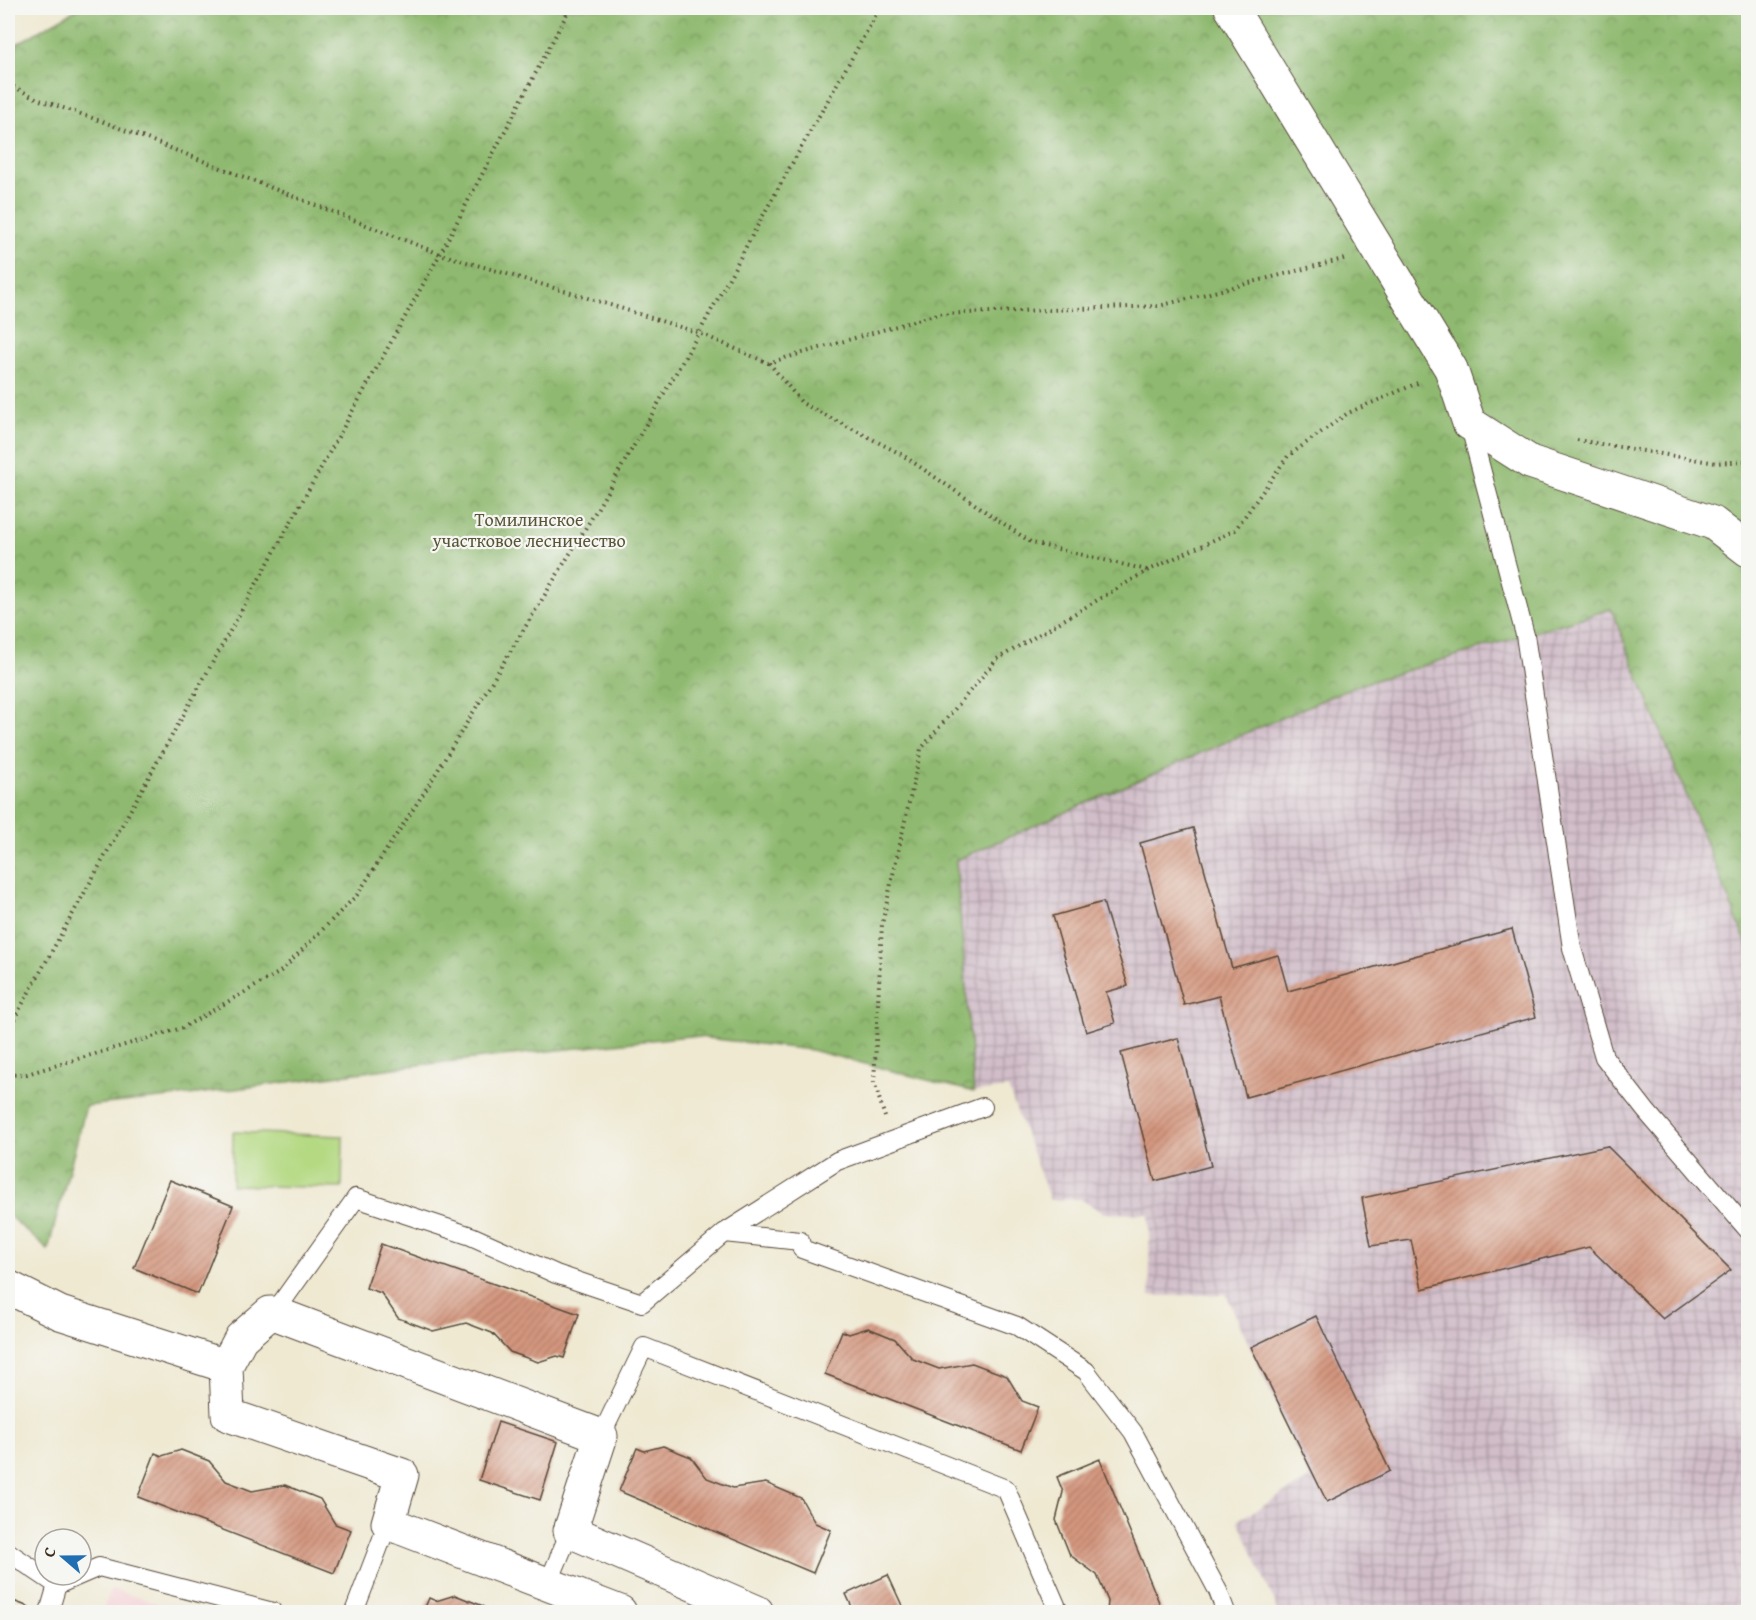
<svg xmlns="http://www.w3.org/2000/svg" width="1756" height="1620" font-family="'Gentium Book Plus',serif">
	<style>
		.built { fill: #f6cfd6 }
		.industrial { fill: url(#industrial-grid) }
		.forest { fill: url(#forest-crowns); stroke: #657247; stroke-width: 1.5 }
		.pitch { fill: #b4d982; stroke: #788250; stroke-width: 1.5 }
		.building { fill: url(#building-hatch) }
		.lines { fill: none; stroke-linecap: round; stroke-linejoin: round }
		.lane-casing { stroke: #564739; stroke-width: 20 }
		.street-casing { stroke: #564739; stroke-width: 35 }
		.path { stroke: #564739; stroke-width: 4; stroke-dasharray: 1.5 4.5; stroke-linecap: butt }
		.lane { stroke: #fff; stroke-width: 18 }
		.street { stroke: #fff; stroke-width: 33 }
		.labels { text-anchor: middle; dominant-baseline: central; stroke-width: 4.5; stroke-linejoin: round; paint-order: stroke }
		.park-label { font-size: 18px; fill: #595637; stroke: #f6f6f2 }
	</style>
	<defs>
		<pattern id="industrial-grid" width="8" height="8" patternUnits="userSpaceOnUse" patternTransform="scale(1.5)"><rect width="8" height="8" fill="#d1bdc9"/><path d="M0 4h8M4 0v8" fill="none" stroke="#ab9aa3"/></pattern>
		<pattern id="forest-crowns" width="20" height="18" patternUnits="userSpaceOnUse" patternTransform="scale(1.5)"><rect width="20" height="18" fill="#8fb970"/><path d="M2 6a3 3 0 1 1 6 0M12 15a3 3 0 1 1 6 0" fill="none" stroke="#76975b"/></pattern>
		<pattern id="building-hatch" width="6" height="6" patternUnits="userSpaceOnUse" patternTransform="scale(1.5)"><rect width="6" height="6" fill="#d4967e"/><path d="M-1 1l2-2M0 6l6-6M5 7l2-2" fill="none" stroke="#ad7b67"/></pattern>
	</defs>
	<rect width="100%" height="100%" fill="#f6f6f2"/>
	<filter id="ink" filterUnits="userSpaceOnUse"><feTurbulence type="fractalNoise" baseFrequency=".0167" numOctaves="2"/><feDisplacementMap in="SourceGraphic" scale="12" xChannelSelector="R" yChannelSelector="G"/><feConvolveMatrix kernelMatrix="1 2 1 2 8 2 1 2 1" color-interpolation-filters="sRGB"/></filter>
	<filter id="wash" filterUnits="userSpaceOnUse"><feTurbulence type="fractalNoise" baseFrequency=".008" numOctaves="4" result="noise"/><feDisplacementMap in="SourceGraphic" scale="24" xChannelSelector="R" yChannelSelector="G"/><feGaussianBlur stdDeviation="1.35" result="paint"/><feColorMatrix in="noise" values="0 0 0 0 0 0 0 0 0 0 0 0 0 0 0 0 0 1.4 0 .05"/><feComposite in="paint" operator="in"/></filter>
	<g filter="url(#wash)">
		<rect width="100%" height="100%" fill="#efe9d2"/>
		<path class="built" d="M111,1589L185,1612H102Z"/>
		<path class="industrial" d="M1611,609L1748,947V1612H1279L1238,1520L1310,1479L1226,1294L1150,1296L1149,1214L1104,1213L1080,1199L1050,1200L1008,1088L974,1092L956,860L1352,687Z"/>
		<path class="forest" d="M79,8H1748V947L1611,609L1352,687L956,860L974,1092L811,1050L689,1036L409,1066L189,1095L86,1106L48,1250L8,1215V49Z"/>
		<path class="pitch" d="M233,1132L343,1136L342,1188L232,1185Z"/>
		<g id="blocks">
			<g class="building">
				<path d="M1193,828L1232,968L1278,955L1288,991L1512,929L1536,1017L1246,1097L1219,996L1184,1005L1140,843Z"/>
				<path d="M1103,902L1128,986L1106,992L1115,1023L1086,1032L1053,916Z"/>
				<path d="M1178,1038L1211,1166L1155,1181L1121,1053Z"/>
				<path d="M1607,1146L1731,1270L1663,1319L1589,1247L1422,1289L1411,1240L1371,1246L1362,1198Z"/>
				<path d="M170,1180L233,1206L198,1294L134,1268Z"/>
				<path d="M381,1244L579,1314L564,1358L557,1356L538,1362L510,1352L492,1333L466,1323L433,1331L398,1318L381,1293L366,1288Z"/>
				<path d="M1316,1316L1390,1471L1327,1502L1251,1347Z"/>
				<path d="M868,1328L895,1339L913,1359L939,1369L972,1363L1007,1376L1022,1401L1038,1407L1021,1450L825,1374L842,1331L849,1334Z"/>
				<path d="M498,1422L558,1442L540,1500L479,1480Z"/>
				<path d="M663,1446L691,1457L707,1478L733,1488L766,1483L801,1498L815,1523L831,1530L813,1573L619,1491L637,1448L644,1451Z"/>
				<path d="M181,1450L209,1461L226,1481L252,1491L285,1485L320,1499L335,1524L351,1530L334,1573L138,1497L155,1453L162,1456Z"/>
				<path d="M1100,1459L1163,1612H1107L1108,1601L1097,1575L1070,1555L1056,1520L1063,1492L1057,1477Z"/>
				<path d="M888,1575L905,1612H852L853,1609L846,1594Z"/>
				<path d="M455,1595L483,1606L488,1612H423L429,1598L436,1601Z"/>
				<path d="M8,1599L29,1607L26,1612H8Z"/>
			</g>
		</g>
	</g>
	<g filter="url(#ink)">
		<use href="#blocks" fill-opacity="0" stroke="#564739" stroke-width="1.5"/>
		<g class="lines">
			<defs>
				<g id="lane">
					<path d="M1469,423L1525,635L1572,948L1604,1057L1646,1111L1748,1230"/>
					<path d="M724,1233L800,1241L802,1249L1017,1326L1086,1371L1133,1432L1218,1591L1226,1612"/>
					<path d="M274,1313L356,1198L471,1236L556,1274L642,1303L724,1233L837,1161L983,1107"/>
					<path d="M601,1436L644,1347L1006,1489L1059,1612"/>
					<path d="M8,1552L57,1585L49,1612"/>
					<path d="M548,1584L570,1531"/>
					<path d="M57,1585L99,1567L273,1612"/>
					<path d="M354,1612L388,1523"/>
				</g>
				<g id="street">
					<path d="M1231,8L1451,369L1469,423L1530,462L1713,523L1748,550"/>
					<path d="M8,1287L60,1313L226,1366"/>
					<path d="M620,1612L388,1523L402,1475L228,1415L226,1366L241,1338L270,1313H274L601,1436L570,1531L757,1612"/>
				</g>
			</defs>
			<use href="#lane" class="lane-casing"/>
			<use href="#street" class="street-casing"/>
			<g class="path">
				<path d="M8,84L40,100L104,122L440,254L601,302L699,333L768,363L938,314L1159,306L1347,258"/>
				<path d="M769,363L802,403L901,454L1032,543L1147,570"/>
				<path d="M1577,440L1716,463L1748,461"/>
				<path d="M8,1030L440,254L570,8"/>
				<path d="M8,1075L27,1074L182,1028L280,972L357,895L427,788L596,511L699,333L771,201L880,8"/>
				<path d="M885,1117L874,1082L882,924L921,749L997,659L1147,571L1235,530L1288,456L1348,413L1420,382"/>
			</g>
			<use href="#lane" class="lane"/>
			<use href="#street" class="street"/>
		</g>
	</g>
	<g class="labels">
		<g class="park-label">
			<text x="529" y="519">Томилинское<tspan x="529" dy="21">участковое лесничество</tspan></text>
		</g>
	</g>
	<rect width="1756" height="1620" fill="none" stroke="#f6f6f2" stroke-width="30"/>
	<g transform="translate(63 1557) rotate(290)"><circle r="28" fill="#f6f6f2" stroke="#aba49d" stroke-width="1.5"/>
	<path d="M0-4.5L10 22L0 15L-10 22Z" fill="#1f6fb2"/>
	<text y="-9" font-size="16" font-weight="bold" text-anchor="middle" fill="#3b2a1e">С</text>
	</g>
</svg>
